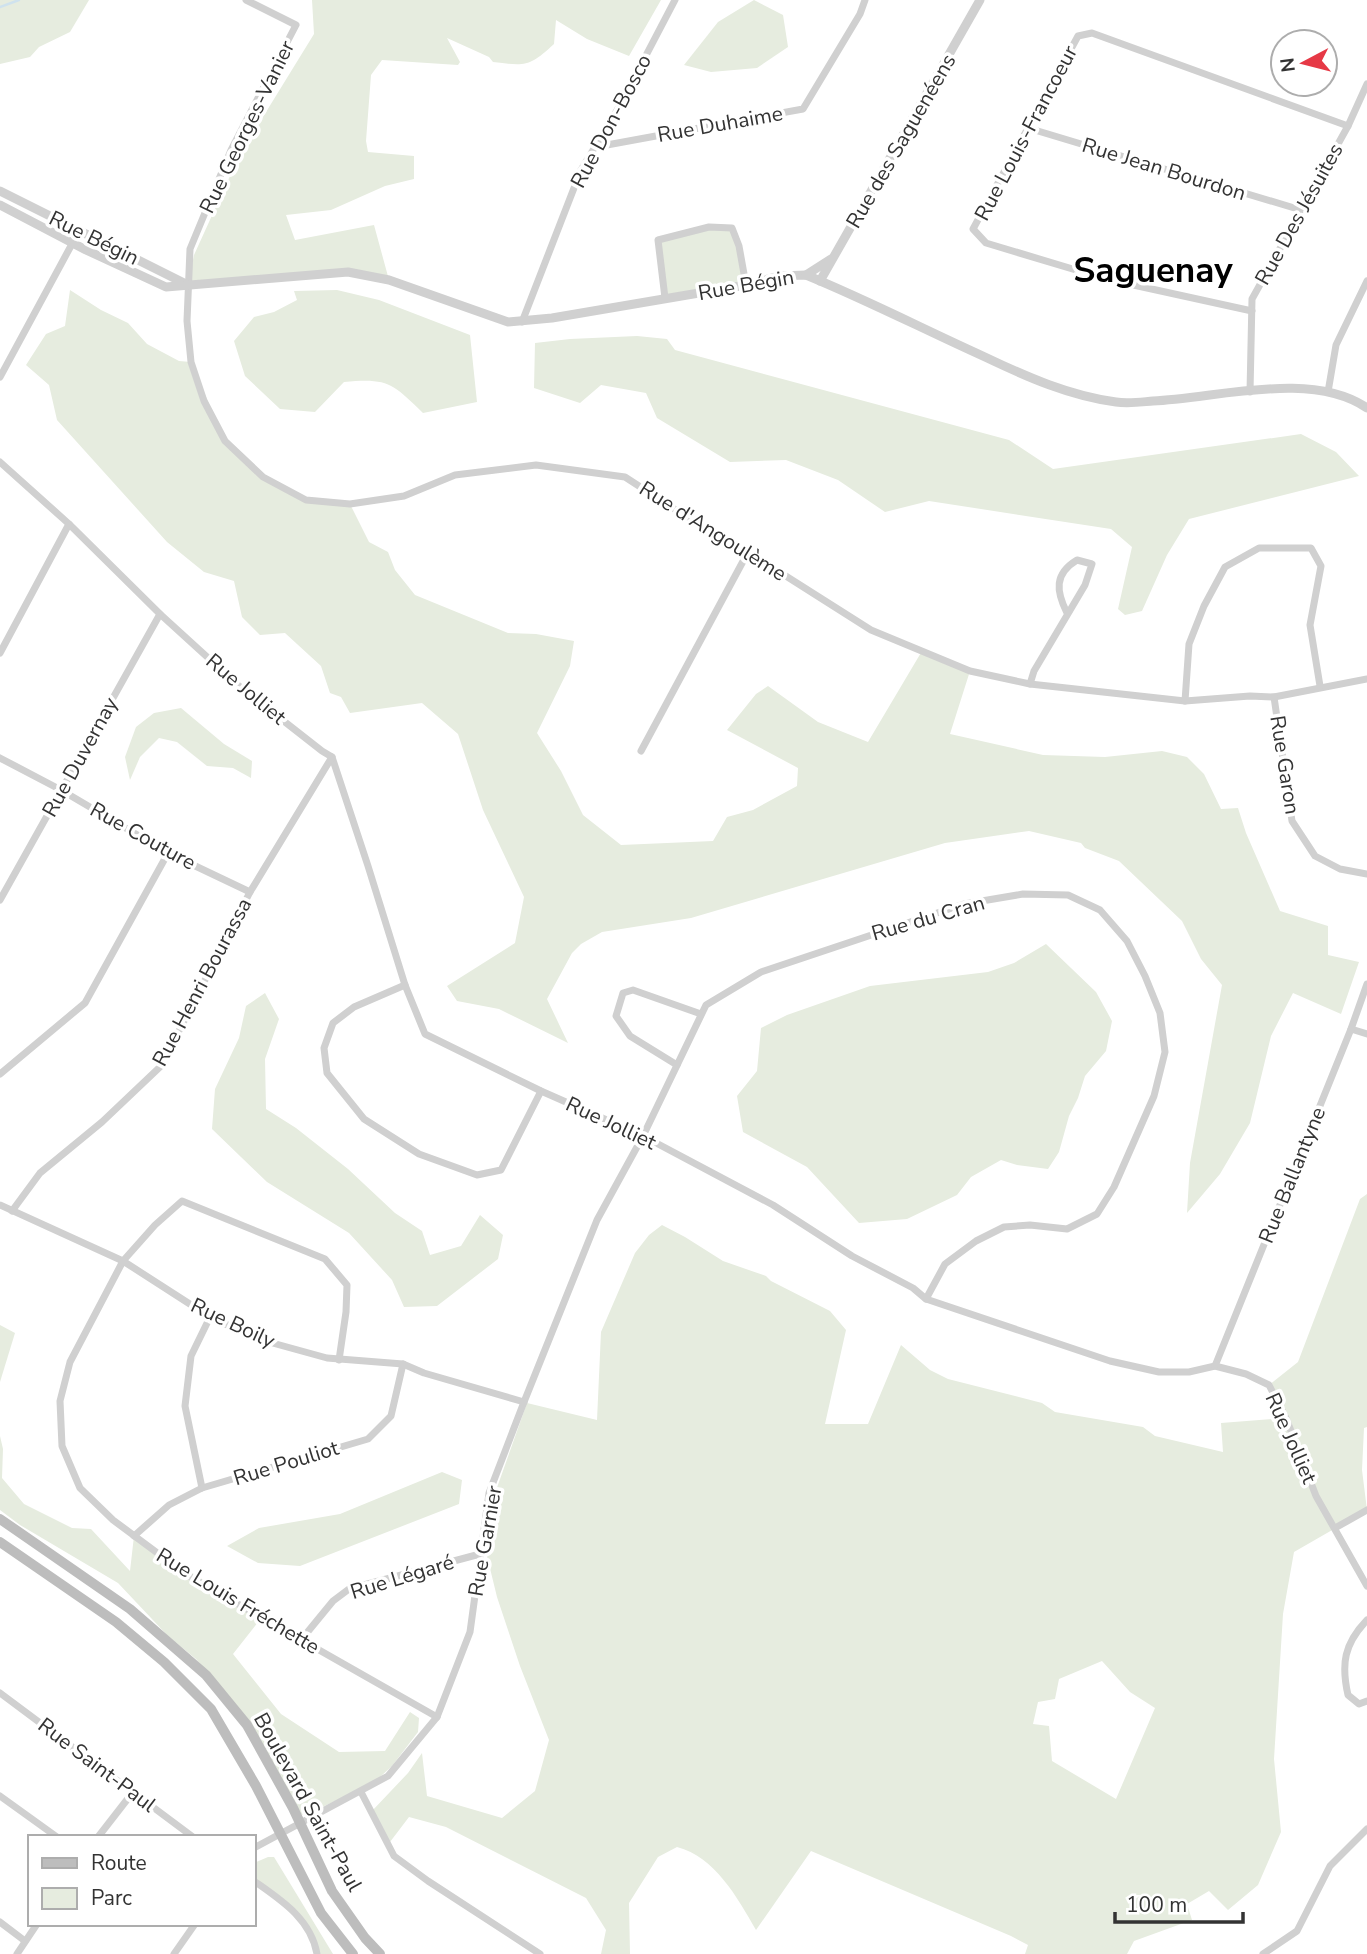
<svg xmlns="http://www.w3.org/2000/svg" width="1367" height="1954" font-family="'Nunito Sans',sans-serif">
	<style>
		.green { fill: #e6ecdf; fill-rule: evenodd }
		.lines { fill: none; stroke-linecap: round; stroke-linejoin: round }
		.stream { stroke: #cfe2ee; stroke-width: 2.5 }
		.minor { stroke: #d0d0d0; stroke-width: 7 }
		.tertiary { stroke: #d0d0d0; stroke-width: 9 }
		.secondary { stroke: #bdbdbd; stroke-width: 10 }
		.labels { text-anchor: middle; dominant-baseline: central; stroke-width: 7; stroke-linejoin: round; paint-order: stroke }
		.street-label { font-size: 21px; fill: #333; stroke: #fff }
		.town-label { font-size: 35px; font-weight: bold; fill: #000; stroke: #fff }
	</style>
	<rect width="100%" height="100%" fill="#fff"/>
	<g class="green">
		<path d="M0,0H89L70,32L39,47L30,57L0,64Z"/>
		<path d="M312,0H661L629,56L587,39L556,20L554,44C529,67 526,66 493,62L489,57L447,38L460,62L458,65L382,60L371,75L366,141L368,152L414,156V179L385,186L331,210L286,215L295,240L374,225L389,280L348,272L188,285L194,255L239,156L314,34Z"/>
		<path d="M754,0L783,15L788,47L757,68L711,72L684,65L718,22Z"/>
		<path d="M709,227L732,228L746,285L665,298L658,240Z"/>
		<path d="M70,290L101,310L128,323L147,344L179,361L191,362L225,441L263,477L306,500L350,504L369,542L388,552L395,570L415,595L508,633L536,634L574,641L570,666L537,733L561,771L583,815L621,845L713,841L727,817L753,810L797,786L798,768L727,730L756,694L768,686L818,722L868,742L922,651L970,671L950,734L1043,755L1105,757L1162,751L1187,757L1204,774L1221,809L1238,808L1246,833L1280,911L1328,926V955L1359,962L1341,1014L1293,993L1271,1036L1250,1123L1220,1174L1187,1213L1190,1163L1222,985L1201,959L1182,921L1119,861L1085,848L1081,843L1029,831L945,843L691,918L602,932L581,944L572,953L547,999L568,1043L499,1009L457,1001L447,986L515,943L524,897L483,810L458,734L422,703L350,713L341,697L330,693L321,666L285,633L260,635L242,617L234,581L204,572L167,542L57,420L49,385L26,365L46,334L65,326Z"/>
		<path d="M337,290L379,300L470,335L477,402L423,413C392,383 388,378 344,382L315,412L280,409L245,376L234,341L254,317L274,312L297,300L294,291Z"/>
		<path d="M637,336L667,339L675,350L1009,440L1053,469L1301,434L1336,452L1359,476L1189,519L1167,555L1142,611L1125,615L1118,609L1132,547L1111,529L929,501L885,512L838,480L786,460L730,462L657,418L646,393L601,385L580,403L534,388L535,343L570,339Z"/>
		<path d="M181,708L224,744L252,761L251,778L233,768L207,766L177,742L159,738L140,757L130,780L125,757L136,727L154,713Z"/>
		<path d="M1046,944L1096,992L1112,1021L1106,1051L1085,1076L1078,1098L1069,1116L1059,1152L1048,1169L1017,1165L1001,1160L971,1177L957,1195L907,1219L859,1223L807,1167L743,1132L737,1096L757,1071L761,1028L787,1015L870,986L988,972L1014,963Z"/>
		<path d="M265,993L279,1019L265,1059L266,1109L296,1128L348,1169L395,1213L422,1231L430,1255L461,1246L480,1215L503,1235L498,1259L437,1306L404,1307L392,1280L349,1233L267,1182L212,1129L215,1089L239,1038L246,1006Z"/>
		<path d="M1367,1194V1427L1364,1428L1362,1470L1367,1510L1294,1552L1283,1614L1274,1759L1281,1832L1258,1885L1228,1910L1209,1891L1187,1904L1192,1920L1134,1941L1127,1954H1025L1028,1945L1011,1936L811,1851L756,1930C737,1897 715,1857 677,1847L658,1857L629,1903L630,1954H601L606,1930L586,1898L446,1827L409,1817L390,1842L372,1811L408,1773L422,1753L427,1796L502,1818L535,1791L549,1740L520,1666L497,1597L486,1552L494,1496L527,1403L597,1420L601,1332L635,1253L649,1235L662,1225L685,1237L723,1261L766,1276L771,1281L830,1311L846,1330L825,1424H868L901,1345L930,1370L948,1379L1042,1403L1055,1412L1143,1427L1155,1436L1223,1452L1221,1423L1286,1418L1269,1385L1298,1362L1360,1199ZM1102,1661L1130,1692L1155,1708L1116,1799L1052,1761L1049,1726L1033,1724L1038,1702L1055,1699L1059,1679Z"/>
		<path d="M0,1325L15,1333L0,1382Z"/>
		<path d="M0,1436L3,1449L2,1478L24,1504L72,1528L91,1529L130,1571L134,1536L262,1617L233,1654L281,1714L339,1752L385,1751L410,1712L419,1718L418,1732L392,1766L380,1777L359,1790L305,1815L298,1814L222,1689L196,1659L168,1636L118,1583L20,1525L0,1510Z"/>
		<path d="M442,1472L462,1480L459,1504L300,1566L258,1563L227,1546L259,1528L340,1514Z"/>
		<path d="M268,1857H274L333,1954H317C311,1919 281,1900 254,1881V1863Z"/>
	</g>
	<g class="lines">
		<path class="stream" d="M0,7L19,0"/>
		<g class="minor">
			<path d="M246,0L296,25L231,150L190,249L187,321L191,362L204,401L225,441L263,477L306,500L350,504L404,496L455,475L536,465L625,477L682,514L748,552L871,630L970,671L1030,684L1185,701L1250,696L1274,697L1367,679"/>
			<path d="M1028,128L1301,210"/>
			<path d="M596,147L803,109L860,14L865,0"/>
			<path d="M665,298L658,240L709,227L732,228L739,246L746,285"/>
			<path d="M1252,311L1106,279L986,243L973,229L1078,36L1092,33L1348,126"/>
			<path d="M522,322L581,170L619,107L675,0"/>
			<path d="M0,377L79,231"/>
			<path d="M1250,392L1252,299L1348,126L1367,84"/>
			<path d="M1328,392L1336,345L1367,281"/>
			<path d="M0,462L69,524L160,614L239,686L322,751L332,757L368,866L405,985L425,1034L541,1091L643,1136L773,1205L852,1256L913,1288L926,1299L1110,1361L1159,1372H1189L1215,1366L1246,1374L1269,1385L1286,1418L1316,1496L1367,1586"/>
			<path d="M0,653L69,524"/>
			<path d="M1030,684L1034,671L1085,585L1092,564L1077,560C1054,574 1056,591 1067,613"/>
			<path d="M1274,697L1292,821L1315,856L1340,869L1367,874"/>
			<path d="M1185,701L1189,644L1204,606L1225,567L1259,548H1311L1321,566L1310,625L1320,686"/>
			<path d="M641,751L748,552"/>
			<path d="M0,758L61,790L168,853L250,892"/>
			<path d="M0,900L160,614"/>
			<path d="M405,985L354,1007L333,1023L324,1048L327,1073L364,1119L419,1154L477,1175L501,1170L541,1091"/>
			<path d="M1351,1029L1367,1034"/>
			<path d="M677,1065L630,1036L616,1016L623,993L633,990L701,1014"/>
			<path d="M0,1074L85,1003L168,853"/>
			<path d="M0,1205L123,1261L210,1317L258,1339L327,1358L403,1364L424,1373L524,1402"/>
			<path d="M12,1211L40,1173L102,1122L161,1066L250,892L332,757"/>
			<path d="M339,1360L346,1312L347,1285L325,1259L182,1201L155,1225L123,1261L70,1362L60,1401L62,1446L80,1488L113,1520L187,1575L437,1717"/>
			<path d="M1215,1366L1351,1029L1367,984"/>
			<path d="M202,1488L185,1406L191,1356L210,1317"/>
			<path d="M1335,1528L1367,1510"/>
			<path d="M134,1536L169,1505L202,1488L368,1439L391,1416L403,1364"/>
			<path d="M1367,1620C1344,1644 1341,1664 1348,1695L1359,1704L1367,1701"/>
			<path d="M301,1640L333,1601L349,1589L480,1554"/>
			<path d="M0,1693L193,1837"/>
			<path d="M361,1792L394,1856L428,1881L540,1954"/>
			<path d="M0,1796L57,1837"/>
			<path d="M98,1837L133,1792"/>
			<path d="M254,1848L388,1776L437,1717L470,1632L489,1493L524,1402L597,1220L643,1136L706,1005L761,972L964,904L1023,894L1068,895L1100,910L1127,941L1145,976L1160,1013L1165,1052L1154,1096L1114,1187L1097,1214L1067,1229L1030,1225L1004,1227L976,1241L945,1264L926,1299"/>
			<path d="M254,1881C281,1900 311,1919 317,1954"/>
			<path d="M0,1922L25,1941"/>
			<path d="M17,1954L37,1924"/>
			<path d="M174,1954L195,1924"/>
			<path d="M1263,1954L1297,1931L1330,1866L1367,1829"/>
		</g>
		<g class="tertiary">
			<path d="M0,191L188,285"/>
			<path d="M0,205L86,250L166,287L348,272L389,280L508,322L552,318L746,285L779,276L806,275C867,300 925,330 985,357C1027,377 1070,396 1116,402C1128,404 1141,402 1153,401C1218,398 1311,370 1367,408"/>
			<path d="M806,275L831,259"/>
			<path d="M820,281L980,0"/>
		</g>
		<g class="secondary">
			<path d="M0,1519L130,1609L206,1675L247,1725L293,1808L332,1891L365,1938L380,1954"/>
			<path d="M0,1542L116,1622L164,1662L211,1709L256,1786L321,1913L353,1954"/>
		</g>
	</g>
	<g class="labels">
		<g class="street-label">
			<text transform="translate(611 121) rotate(-62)">Rue Don-Bosco</text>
			<text transform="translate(720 124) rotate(-10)">Rue Duhaime</text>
			<text transform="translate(247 127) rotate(-64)">Rue Georges-Vanier</text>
			<text transform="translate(1026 133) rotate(-62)">Rue Louis-Francoeur</text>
			<text transform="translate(901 141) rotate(-60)">Rue des Saguenéens</text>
			<text transform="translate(1164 169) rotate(17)">Rue Jean Bourdon</text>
			<text transform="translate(1299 214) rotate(-61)">Rue Des Jésuites</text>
			<text transform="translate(94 238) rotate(26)">Rue Bégin</text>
			<text transform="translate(746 285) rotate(-10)">Rue Bégin</text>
			<text transform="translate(713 531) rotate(32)">Rue d'Angoulème</text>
			<text transform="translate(246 689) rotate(40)">Rue Jolliet</text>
			<text transform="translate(80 757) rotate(-61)">Rue Duvernay</text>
			<text transform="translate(1285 765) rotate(81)">Rue Garon</text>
			<text transform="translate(143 836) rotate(29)">Rue Couture</text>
			<text transform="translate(928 918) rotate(-16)">Rue du Cran</text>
			<text transform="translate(202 982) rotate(-62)">Rue Henri Bourassa</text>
			<text transform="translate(611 1123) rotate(25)">Rue Jolliet</text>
			<text transform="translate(1292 1175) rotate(-68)">Rue Ballantyne</text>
			<text transform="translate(233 1323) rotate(25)">Rue Boily</text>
			<text transform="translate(1291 1438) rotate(66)">Rue Jolliet</text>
			<text transform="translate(286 1463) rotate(-17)">Rue Pouliot</text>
			<text transform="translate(485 1541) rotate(-80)">Rue Garnier</text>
			<text transform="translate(402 1577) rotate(-17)">Rue Légaré</text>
			<text transform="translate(238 1601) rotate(31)">Rue Louis Fréchette</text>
			<text transform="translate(97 1765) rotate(37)">Rue Saint-Paul</text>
			<text transform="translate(308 1802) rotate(61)">Boulevard Saint-Paul</text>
		</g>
		<g class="town-label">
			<text x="1153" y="270">Saguenay</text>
		</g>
	</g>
	<rect x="28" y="1835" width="228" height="91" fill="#ffffff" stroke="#adadad" stroke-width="2"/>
	<rect x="42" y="1858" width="35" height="10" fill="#bdbdbd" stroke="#adadad" stroke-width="2"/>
	<text x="91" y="1870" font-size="21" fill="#333333">Route</text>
	<rect x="42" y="1888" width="35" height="21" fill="#e6ecdf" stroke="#adadad" stroke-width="2"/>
	<text x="91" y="1905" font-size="21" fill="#333333">Parc</text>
	<g transform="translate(1304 63) rotate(263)"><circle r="33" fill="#ffffff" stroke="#adadad" stroke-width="2"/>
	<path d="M0-5L12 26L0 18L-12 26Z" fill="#e63946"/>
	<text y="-10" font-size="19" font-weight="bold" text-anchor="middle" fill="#333333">N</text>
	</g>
	<path d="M1115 1912v10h128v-10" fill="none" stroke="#333333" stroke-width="3.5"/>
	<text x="1126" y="1912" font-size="21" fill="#333333" stroke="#ffffff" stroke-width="5" paint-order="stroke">100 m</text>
</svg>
